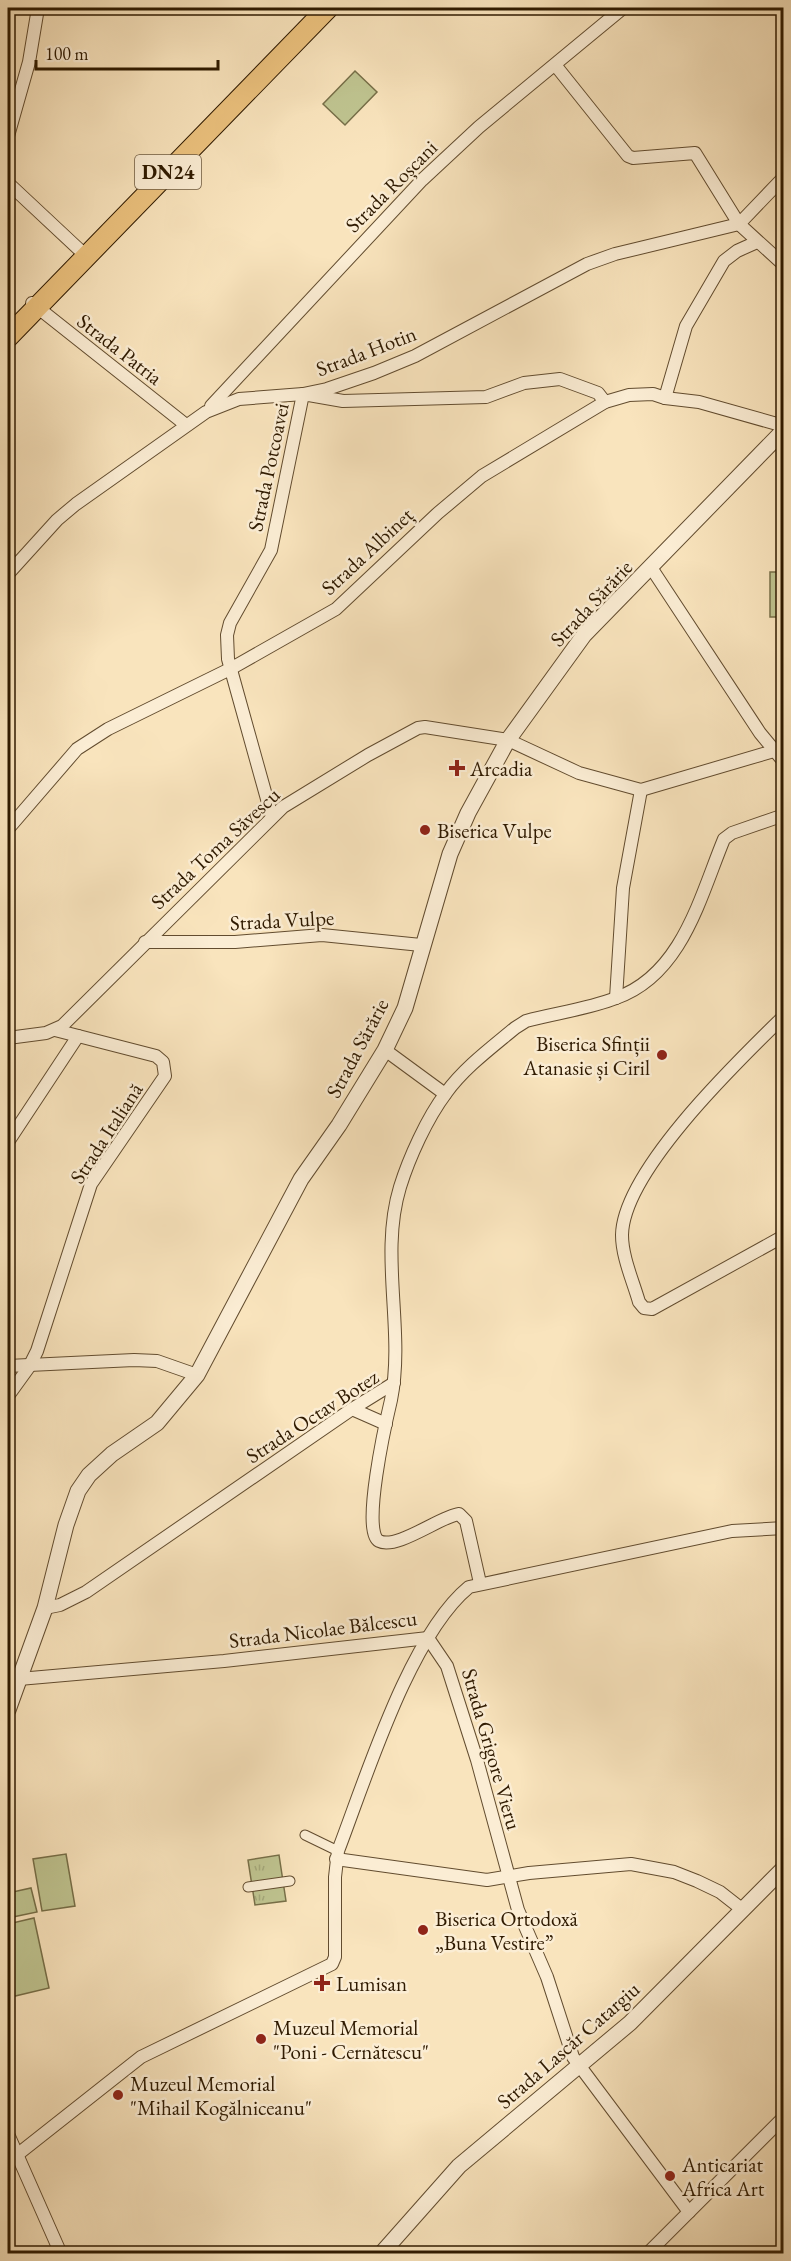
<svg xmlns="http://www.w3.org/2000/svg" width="791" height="2261" font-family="'EB Garamond',serif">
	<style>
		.grass { fill: url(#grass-tufts); stroke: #776f48; stroke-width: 1.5 }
		.pitch { fill: #bfc490; stroke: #776f48; stroke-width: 1.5 }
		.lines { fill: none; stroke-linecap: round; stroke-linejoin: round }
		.pedestrian-casing { stroke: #624c2f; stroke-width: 11 }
		.minor-casing { stroke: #624c2f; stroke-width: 14 }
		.tertiary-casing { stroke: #624c2f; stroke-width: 17 }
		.primary-casing { stroke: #2f1a00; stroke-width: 22 }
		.pedestrian { stroke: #fbedd4; stroke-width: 9 }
		.minor { stroke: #fbedd4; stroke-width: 12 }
		.tertiary { stroke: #fbedd4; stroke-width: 15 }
		.primary { stroke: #ecc27e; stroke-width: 20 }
		.poi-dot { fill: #8f2418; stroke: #fbedd4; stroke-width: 2 }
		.labels { text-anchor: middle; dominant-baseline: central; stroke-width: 5; stroke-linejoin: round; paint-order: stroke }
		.shield { fill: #fbedd4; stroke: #6c5940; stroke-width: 1.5 }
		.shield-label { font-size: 20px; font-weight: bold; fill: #2f1a00 }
		.street-label { font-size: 21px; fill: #2f1a00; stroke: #fbedd4 }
		.poi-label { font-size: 21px; fill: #2f1a00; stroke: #fbedd4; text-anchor: start }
	</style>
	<defs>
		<pattern id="grass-tufts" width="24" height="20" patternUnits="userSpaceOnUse" patternTransform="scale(1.5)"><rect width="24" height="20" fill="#bfc490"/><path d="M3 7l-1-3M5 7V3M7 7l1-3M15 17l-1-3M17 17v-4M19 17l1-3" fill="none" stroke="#a4a87a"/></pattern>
	</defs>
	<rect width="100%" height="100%" fill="#f9e4bd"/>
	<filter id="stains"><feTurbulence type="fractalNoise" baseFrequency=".00333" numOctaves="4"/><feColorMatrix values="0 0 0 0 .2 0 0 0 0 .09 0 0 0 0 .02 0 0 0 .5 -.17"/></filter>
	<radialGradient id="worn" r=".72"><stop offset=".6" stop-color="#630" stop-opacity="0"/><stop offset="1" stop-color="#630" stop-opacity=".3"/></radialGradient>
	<path class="grass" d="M279,1855L286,1901L255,1905L248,1860Z"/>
	<g class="pitch">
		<path d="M355,71L377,92L345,125L323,104Z"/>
		<rect x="770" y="572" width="13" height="45"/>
		<path d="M66,1854L75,1906L42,1911L33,1859Z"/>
		<path d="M31,1888L37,1912L8,1918V1893Z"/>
		<path d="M34,1918L49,1988L11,1997L8,1980V1924Z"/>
	</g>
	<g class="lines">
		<defs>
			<g id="pedestrian">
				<path d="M305,1835L338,1851"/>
				<path d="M248,1887L290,1881"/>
			</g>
			<g id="minor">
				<path d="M556,66L628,156L633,158L695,153L739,224L784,265"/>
				<path d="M8,136L29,62L38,8"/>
				<path d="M8,183L85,255"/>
				<path d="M739,224L784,177"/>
				<path d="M32,303L186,425"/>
				<path d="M665,398L686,326L724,261L737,251L757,242"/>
				<path d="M211,406L422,180L479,127L623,8"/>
				<path d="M652,569L760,733L784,762"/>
				<path d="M8,574L57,520L76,504L206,412L239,399L303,394L327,389L374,373L415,356L587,264L615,254L739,224"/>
				<path d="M272,817L228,659L227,635L230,623L271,550L303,394L343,401L486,397L524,383L560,379L598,393L605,402"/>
				<path d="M8,829L77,749L108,729L232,668L336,609L438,513L482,476L605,402L629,395L653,394L665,398L699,402L784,426"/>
				<path d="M145,942H235L322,935L421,945"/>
				<path d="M616,998L623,888L641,790"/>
				<path d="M784,1016C739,1060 623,1171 622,1235C622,1257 633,1281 639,1302L644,1308L652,1309L784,1236"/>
				<path d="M8,1038L46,1033L62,1026L283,807L368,755L418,728L425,727L508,740L579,773L641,790L784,748"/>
				<path d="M385,1050L445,1094"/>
				<path d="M8,1142L78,1036"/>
				<path d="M8,1366L134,1360L157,1361L197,1375"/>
				<path d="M8,1396L29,1367L37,1351L91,1184L165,1076L163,1062L156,1056L55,1030"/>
				<path d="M352,1409L386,1424"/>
				<path d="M480,1583L466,1521L459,1514C441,1516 397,1550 379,1541C361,1532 386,1421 391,1400C405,1330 379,1256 400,1187C409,1158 427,1118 446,1093C464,1068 491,1048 515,1028L526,1021C556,1013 588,1009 616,998C682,975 700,897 724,839L732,833L784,815"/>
				<path d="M45,1608L60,1605L86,1592L352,1409L394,1383"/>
				<path d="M428,1638L447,1666L477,1760L518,1910L547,1977L573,2057L689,2212"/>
				<path d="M19,1679L224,1661L428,1638"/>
				<path d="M336,1859L487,1880L529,1873L631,1864L674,1872L697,1881L720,1892L743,1910"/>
				<path d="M8,2134L61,2254"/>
				<path d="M8,2162L141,2057L332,1964L335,1957V1877L338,1851C366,1778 410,1635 469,1587L732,1531L784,1528"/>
				<path d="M647,2254L784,2117"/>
			</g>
			<g id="tertiary">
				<path d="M8,1710L45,1608L66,1525L78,1491L89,1475L112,1454L157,1423L197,1375L301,1179L339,1125L385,1050L405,1008L450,854L468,813L508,740L584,635L784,430"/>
				<path d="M381,2254L459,2166L630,2023L784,1868"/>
			</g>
			<path id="primary" d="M8,337L328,8"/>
		</defs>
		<use href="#pedestrian" class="pedestrian-casing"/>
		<use href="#minor" class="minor-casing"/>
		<use href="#tertiary" class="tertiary-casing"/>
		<use href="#primary" class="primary-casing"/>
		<use href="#pedestrian" class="pedestrian"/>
		<use href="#minor" class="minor"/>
		<use href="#tertiary" class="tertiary"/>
		<use href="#primary" class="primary"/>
	</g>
	<g class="poi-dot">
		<path d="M454 759h6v6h6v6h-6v6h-6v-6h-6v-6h6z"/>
		<circle cx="425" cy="830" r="6"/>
		<circle cx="662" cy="1055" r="6"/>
		<circle cx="423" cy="1930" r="6"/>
		<path d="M319 1974h6v6h6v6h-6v6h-6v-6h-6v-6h6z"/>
		<circle cx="261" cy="2039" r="6"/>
		<circle cx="118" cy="2095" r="6"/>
		<circle cx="670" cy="2176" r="6"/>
	</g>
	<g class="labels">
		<rect class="shield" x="135" y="155" width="66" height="34" rx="4.5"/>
		<g class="shield-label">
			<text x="168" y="172">DN24</text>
		</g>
		<g class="street-label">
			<text transform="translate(391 186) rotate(-45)">Strada Roșcani</text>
			<text transform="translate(120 349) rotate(38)">Strada Patria</text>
			<text transform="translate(366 351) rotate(-21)">Strada Hotin</text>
			<text transform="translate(268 467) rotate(-78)">Strada Potcoavei</text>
			<text transform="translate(367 551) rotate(-43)">Strada Albineț</text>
			<text transform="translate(591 603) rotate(-47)">Strada Sărărie</text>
			<text transform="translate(215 848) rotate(-43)">Strada Toma Săvescu</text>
			<text transform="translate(282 920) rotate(-3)">Strada Vulpe</text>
			<text transform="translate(357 1048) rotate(-62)">Strada Sărărie</text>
			<text transform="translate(106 1133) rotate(-57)">Strada Italiană</text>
			<text transform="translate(312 1416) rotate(-33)">Strada Octav Botez</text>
			<text transform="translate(323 1629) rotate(-7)">Strada Nicolae Bălcescu</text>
			<text transform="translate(492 1749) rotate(74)">Strada Grigore Vieru</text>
			<text transform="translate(568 2045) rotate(-41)">Strada Lascăr Catargiu</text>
		</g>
		<g class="poi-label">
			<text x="470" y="768">Arcadia</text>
			<text x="437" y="830">Biserica Vulpe</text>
			<text x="650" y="1043" text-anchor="end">Biserica Sfinții<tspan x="650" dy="24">Atanasie și Ciril</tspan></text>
			<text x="435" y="1918">Biserica Ortodoxă<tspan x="435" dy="24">„Buna Vestire”</tspan></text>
			<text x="336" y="1983">Lumisan</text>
			<text x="273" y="2027">Muzeul Memorial<tspan x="273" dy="24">"Poni - Cernătescu"</tspan></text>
			<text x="130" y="2083">Muzeul Memorial<tspan x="130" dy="24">"Mihail Kogălniceanu"</tspan></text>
			<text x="682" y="2164">Anticariat<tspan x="682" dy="24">Africa Art</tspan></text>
		</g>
	</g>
	<rect width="791" height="2261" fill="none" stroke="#f9e4bd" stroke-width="30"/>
	<rect x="9" y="9" width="773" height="2243" fill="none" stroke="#2f1a00" stroke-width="3"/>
	<rect x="15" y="15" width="761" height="2231" fill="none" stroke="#2f1a00" stroke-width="1.5"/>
	<path d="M36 60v9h182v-9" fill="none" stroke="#2f1a00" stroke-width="3"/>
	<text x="45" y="60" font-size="18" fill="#2f1a00" stroke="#fbedd4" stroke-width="4.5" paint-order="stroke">100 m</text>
	<rect width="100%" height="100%" filter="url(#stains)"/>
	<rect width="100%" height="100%" fill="url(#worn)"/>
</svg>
